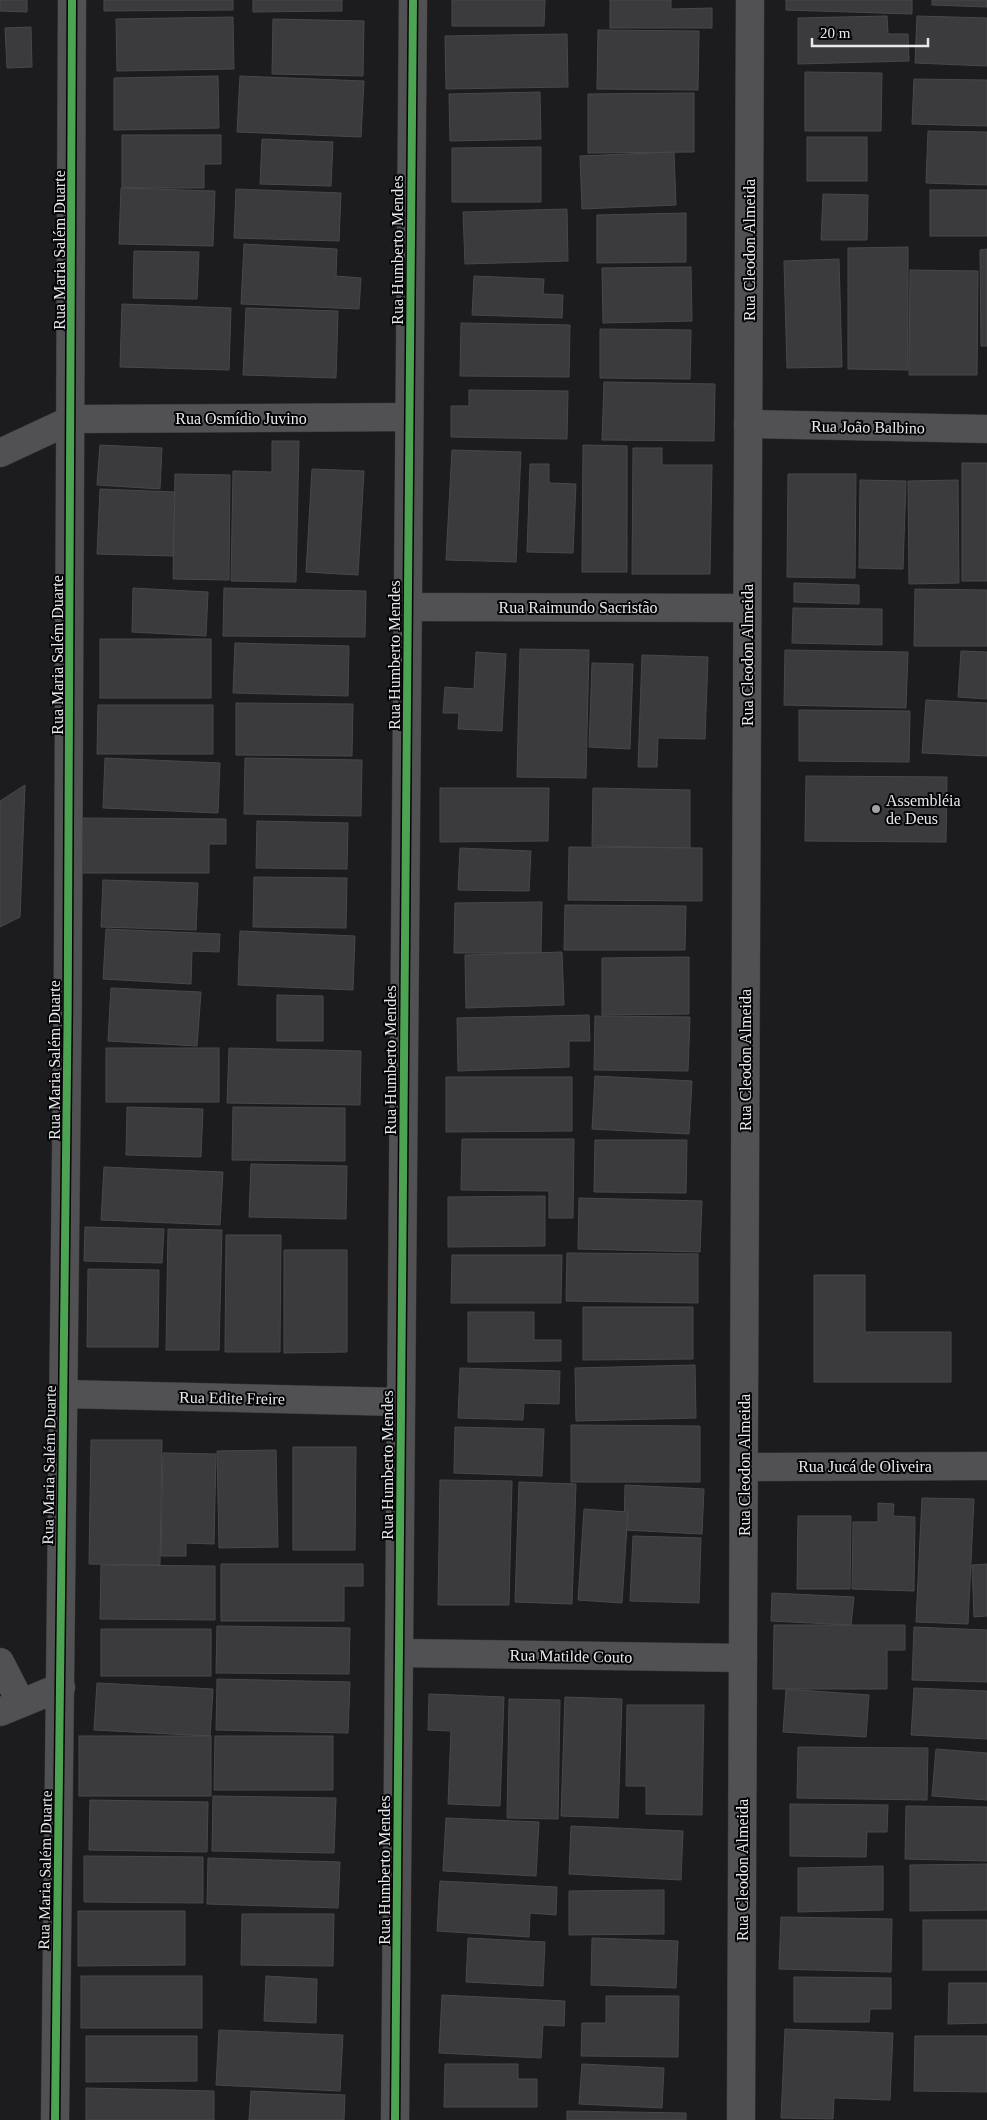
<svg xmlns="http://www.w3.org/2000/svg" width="987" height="2120" font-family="'Times New Roman',serif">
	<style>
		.building { fill: #3b3b3e; stroke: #48484a }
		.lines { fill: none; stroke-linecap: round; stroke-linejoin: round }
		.minor-casing { stroke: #373739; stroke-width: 29 }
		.minor { stroke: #515153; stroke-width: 28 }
		.cycleway-casing { stroke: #060608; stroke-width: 11 }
		.cycleway { stroke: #4ca352; stroke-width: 8 }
		.poi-dot { fill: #a1a1a4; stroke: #060608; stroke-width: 2 }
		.labels { text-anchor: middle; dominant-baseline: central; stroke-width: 4; stroke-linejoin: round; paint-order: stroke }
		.street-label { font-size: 16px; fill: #e8e9ec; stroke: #060608 }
		.poi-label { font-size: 16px; fill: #e8e9ec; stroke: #060608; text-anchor: start }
	</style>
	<rect width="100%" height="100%" fill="#1c1c1f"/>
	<g class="building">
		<path d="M0,0H27V12L0,11Z"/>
		<path d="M104,0H233V10L104,11Z"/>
		<path d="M253,0H342V11L253,12Z"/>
		<path d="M452,0H545L544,26H452Z"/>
		<path d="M610,0H671V9L712,8V28H610Z"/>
		<path d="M786,0H912V14L786,10Z"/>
		<path d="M932,0H987V7L932,5Z"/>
		<path d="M887,16L888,34H908L909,61L798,64V18Z"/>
		<path d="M917,16L987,18V66L915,63Z"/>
		<path d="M233,17L234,69L117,71L116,19Z"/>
		<path d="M273,19L364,21L363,76L272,74Z"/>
		<path d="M31,27L32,67L7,68L5,28Z"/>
		<path d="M598,30L699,31L698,90L597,89Z"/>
		<path d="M567,34L568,87L446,89L445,36Z"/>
		<path d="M805,72L882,73L881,131H805Z"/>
		<path d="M218,76L219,128L114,130V78Z"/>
		<path d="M240,76L364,81L361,137L237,132Z"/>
		<path d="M914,79L987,80V126L912,124Z"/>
		<path d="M540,92L541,139L450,141L449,94Z"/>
		<path d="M694,93V152L588,153V94Z"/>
		<path d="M928,131L987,132V185L926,183Z"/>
		<path d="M122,135H221V164H204V188H122Z"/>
		<rect x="807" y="137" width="60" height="44"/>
		<path d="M262,139L333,142L331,186L260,184Z"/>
		<path d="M541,147V202H452V148Z"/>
		<path d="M674,152L676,205L582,209L580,156Z"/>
		<path d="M121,188L215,191L213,246L119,244Z"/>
		<path d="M236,189L341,193L339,241L234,238Z"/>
		<rect x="930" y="190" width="57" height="46"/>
		<path d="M823,194L868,195L867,240H821Z"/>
		<path d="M567,209L568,261L465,264L463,212Z"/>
		<path d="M686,213V262L597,263V215Z"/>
		<path d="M244,244L337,249L336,276L361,278L359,309L241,304Z"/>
		<path d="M908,247V370L848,369V248Z"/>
		<path d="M987,249V346H981L980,250Z"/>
		<path d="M134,251L199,252L197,299L133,298Z"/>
		<path d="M839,259L842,367L787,368L784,261Z"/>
		<path d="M691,267L692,321L603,323L602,268Z"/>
		<path d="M910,270L978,271L977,375H909Z"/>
		<path d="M474,276L544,279L543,294L563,295L562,318L472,315Z"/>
		<path d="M122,304L231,308L229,370L120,367Z"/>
		<path d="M246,308L338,311L336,378L243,375Z"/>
		<path d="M461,323L570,325L569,377L460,376Z"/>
		<path d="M600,329L691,330L690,379L600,378Z"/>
		<path d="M604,382L715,384L714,441L602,440Z"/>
		<path d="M469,390L568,391L567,439L451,437V406H469Z"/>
		<path d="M272,441H299L296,582L231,581L233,471L272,472Z"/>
		<path d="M100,445L162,448L160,489L97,485Z"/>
		<path d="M583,445L627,446V572H582Z"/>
		<path d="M633,448H662V465H712L710,574H632Z"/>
		<path d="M452,450L521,452L516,562L446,560Z"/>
		<rect x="962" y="463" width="25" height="118"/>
		<path d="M530,464H549V483L576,484L573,553L527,552Z"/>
		<path d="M312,469L364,471L358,575L306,572Z"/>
		<path d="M175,474L230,475L229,580L173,579Z"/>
		<path d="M788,474H856L855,578L787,577Z"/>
		<path d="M860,480L906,481L903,569L859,568Z"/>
		<path d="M958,480L959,583L909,584L908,481Z"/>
		<path d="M100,489L175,492L173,556L97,554Z"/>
		<path d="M794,583L859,585V604L794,602Z"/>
		<path d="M133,588L208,592L206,636L132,632Z"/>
		<path d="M224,588L366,591L365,637L223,636Z"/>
		<path d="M915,589L987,590V646H914Z"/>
		<path d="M793,608L882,609V645L792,643Z"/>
		<rect x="100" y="639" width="111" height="59"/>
		<path d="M235,643L349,646L348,696L233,693Z"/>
		<path d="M520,649L589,650L586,778L517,777Z"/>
		<path d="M785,650L908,652L906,708L784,705Z"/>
		<path d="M961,651L987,652V699L958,697Z"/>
		<path d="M476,652L506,654L502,731L458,729L459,713H443L445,687L474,689Z"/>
		<path d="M642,655L708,657L705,739L658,738L657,767H638Z"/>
		<path d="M592,663L633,664L630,749L589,747Z"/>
		<path d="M926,700L987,703V756L922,753Z"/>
		<path d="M236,703L353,704L352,756L236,755Z"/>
		<path d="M98,705H213V754H97Z"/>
		<path d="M799,710L910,711L909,762L799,761Z"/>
		<path d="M105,758L220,763L218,813L103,808Z"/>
		<path d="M245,758L362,760L361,816L244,814Z"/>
		<path d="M806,776L947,777L946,842L805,841Z"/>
		<path d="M25,785L20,917L0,927V801Z"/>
		<path d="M440,788H549L548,841L440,842Z"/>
		<path d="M593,788L690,790V848L592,846Z"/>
		<path d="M82,818L226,819V844H209V873H81Z"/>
		<path d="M257,821L348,823L347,869L256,868Z"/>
		<path d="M569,847L702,848V901L568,900Z"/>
		<path d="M460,848L531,851L529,891L458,890Z"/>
		<path d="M254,877L347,878L346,928L253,927Z"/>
		<path d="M103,880L198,883L196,930L101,927Z"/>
		<path d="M542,902L541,953H454L455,903Z"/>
		<path d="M565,905L686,906L685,950H564Z"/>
		<path d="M106,929L220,934L219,952L192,951L191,984L103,979Z"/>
		<path d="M240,931L355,936L353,990L238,985Z"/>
		<path d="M562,952L564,1005L466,1008L465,955Z"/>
		<path d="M689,957V1014L602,1015V958Z"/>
		<path d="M111,988L201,992L197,1046L108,1041Z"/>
		<path d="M277,995L323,996V1041H277Z"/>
		<path d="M589,1015L590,1041H569V1067L458,1071L457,1018Z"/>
		<path d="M595,1016L690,1017L688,1071L594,1070Z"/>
		<rect x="106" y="1048" width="113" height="54"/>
		<path d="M229,1048L361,1051L360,1105L227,1103Z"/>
		<path d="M595,1076L692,1081L689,1134L592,1129Z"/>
		<path d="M446,1077H572V1131L446,1132Z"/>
		<path d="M127,1107L203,1109L201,1157L126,1155Z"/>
		<path d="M233,1107L345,1108V1161L232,1160Z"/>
		<path d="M462,1139H574L573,1218H549V1191L461,1190Z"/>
		<path d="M595,1140H687L686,1193L594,1192Z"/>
		<path d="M251,1164L347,1166L346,1219L249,1217Z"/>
		<path d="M104,1167L223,1172L220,1225L101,1220Z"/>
		<path d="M545,1196V1246L448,1247V1197Z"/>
		<path d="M579,1198L702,1201L700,1252L578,1249Z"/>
		<path d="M85,1227L164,1229L162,1263L84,1261Z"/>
		<path d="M168,1229L222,1230L219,1350H166Z"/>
		<path d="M226,1235H281L280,1352H225Z"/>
		<path d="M284,1250H347V1352L284,1353Z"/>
		<path d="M567,1253L698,1254V1303L566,1301Z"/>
		<path d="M452,1255H562L561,1303H451Z"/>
		<path d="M88,1269L159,1270L158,1347H87Z"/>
		<path d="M814,1275H865V1332H951V1382H814Z"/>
		<path d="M583,1307H693V1359L583,1360Z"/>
		<path d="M468,1312H534V1340H561V1361L468,1362Z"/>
		<path d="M695,1365L696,1418L576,1421L575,1368Z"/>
		<path d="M460,1368L560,1371L559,1404L524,1403L523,1420L458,1418Z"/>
		<path d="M571,1425L700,1426V1482H571Z"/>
		<path d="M455,1427L544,1429L542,1476L454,1473Z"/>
		<path d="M91,1440H162L160,1565L89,1564Z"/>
		<path d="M293,1447H356L355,1550H293Z"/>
		<path d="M276,1450L278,1547L219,1548L217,1451Z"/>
		<path d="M163,1453L216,1454L214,1544L186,1543V1556H161Z"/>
		<path d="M440,1480L512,1481L509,1605H438Z"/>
		<path d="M519,1482L576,1484L572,1604L515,1602Z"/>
		<path d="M625,1485L704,1489L702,1534L624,1530Z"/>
		<path d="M922,1498L974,1499L968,1624L916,1622Z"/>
		<path d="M878,1503L894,1504L893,1516L915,1517L914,1591L852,1589L853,1522H878Z"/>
		<path d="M584,1509L628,1512L622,1603L578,1600Z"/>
		<path d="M798,1516H851L850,1589H797Z"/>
		<path d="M633,1536L701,1538L699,1603L630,1601Z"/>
		<path d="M221,1564H363V1586H344V1621H221Z"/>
		<path d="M987,1564V1616L974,1617L972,1565Z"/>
		<path d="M101,1565L215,1566V1620L100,1619Z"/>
		<path d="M772,1593L854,1597L851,1625L771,1621Z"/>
		<path d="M774,1625H905V1650H887V1689H773Z"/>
		<path d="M217,1626L350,1628L349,1674L216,1673Z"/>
		<path d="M914,1627L987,1630V1682L912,1680Z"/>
		<rect x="101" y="1629" width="110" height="47"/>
		<path d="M217,1679L350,1682L348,1733L216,1730Z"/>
		<path d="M97,1683L213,1689L210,1736L94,1730Z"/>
		<path d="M914,1688L987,1691V1739L911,1735Z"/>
		<path d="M786,1689L869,1695L866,1737L783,1732Z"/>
		<path d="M429,1694L504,1697L500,1806L448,1804L451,1731L428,1730Z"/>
		<path d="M565,1697L622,1699L618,1818L561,1816Z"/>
		<path d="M509,1699L560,1700L558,1819L507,1818Z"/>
		<path d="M627,1705H704L702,1815L646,1814V1786H626Z"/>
		<rect x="79" y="1736" width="132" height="60"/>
		<path d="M215,1736H333V1790H214Z"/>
		<path d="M798,1747L928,1748L927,1800L797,1798Z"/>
		<path d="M936,1749L987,1753V1800L932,1796Z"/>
		<path d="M213,1796L336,1798L334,1853L212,1851Z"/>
		<path d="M90,1800L208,1802L207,1852L89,1850Z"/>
		<path d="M790,1804L888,1805L887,1832H867L866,1857L790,1856Z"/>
		<path d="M906,1806L987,1807V1861L905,1859Z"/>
		<path d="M446,1818L539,1822L536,1876L443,1871Z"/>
		<path d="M571,1826L683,1831L681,1880L569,1874Z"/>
		<path d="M84,1856L203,1857V1903L84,1902Z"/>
		<path d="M208,1858L340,1862L338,1908L207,1904Z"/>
		<path d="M987,1864V1910L910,1911V1865Z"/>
		<path d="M883,1866V1910L798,1912V1868Z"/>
		<path d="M440,1881L557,1887L556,1915L530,1913L529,1937L437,1931Z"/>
		<path d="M664,1890V1934L569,1935V1891Z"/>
		<path d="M78,1911H185V1965L78,1966Z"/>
		<path d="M242,1914H334L333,1966L241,1965Z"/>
		<path d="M781,1917L892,1919L891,1972L779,1969Z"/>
		<rect x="923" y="1920" width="64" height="50"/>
		<path d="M468,1938L545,1942L543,1986L466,1982Z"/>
		<path d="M592,1938L678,1941L676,1988L591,1985Z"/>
		<rect x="81" y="1976" width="121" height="52"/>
		<path d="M266,1976L317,1979L316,2023L264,2021Z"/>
		<path d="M794,1977L891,1978V2009H870L869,2022H794Z"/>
		<path d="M949,1983H987V2023L948,2024Z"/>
		<path d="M442,1995L565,2001L564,2026L543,2025L541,2058L439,2053Z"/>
		<path d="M606,1996H679L678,2057L581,2056L582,2023H606Z"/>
		<path d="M785,2029L893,2033L890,2100L834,2098L833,2119L781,2118Z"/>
		<path d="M219,2030L343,2035L340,2091L216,2085Z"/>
		<path d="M86,2036H197V2081L86,2082Z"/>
		<path d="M915,2036H987V2092L914,2091Z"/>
		<path d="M445,2064H518V2079H537V2107H444Z"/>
		<path d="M582,2064L664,2068L662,2108L579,2104Z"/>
		<path d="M86,2088L214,2091V2120H86Z"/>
		<path d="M251,2091L345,2095L344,2120H249Z"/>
		<path d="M567,2111L686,2113V2120H567Z"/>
	</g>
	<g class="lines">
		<defs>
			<g id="minor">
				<path d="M748,424L987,429"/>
				<path d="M0,453L73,419L409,417"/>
				<path d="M408,607L747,608"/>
				<path d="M64,1394L401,1402"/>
				<path d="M744,1467L987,1466"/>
				<path d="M399,1653L743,1658"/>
				<path d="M0,1662L21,1703"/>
				<path d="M0,1712L61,1687"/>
				<path d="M55,2120C64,1413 73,707 72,0"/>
				<path d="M395,2120L413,0"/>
				<path d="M741,2120L750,0"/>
			</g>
		</defs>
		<use href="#minor" class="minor-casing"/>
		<use href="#minor" class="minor"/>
		<defs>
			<g id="cycleway">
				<path d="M55,2120C64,1413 73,707 72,0"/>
				<path d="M395,2120L413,0"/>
			</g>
		</defs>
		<use href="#cycleway" class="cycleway-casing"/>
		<use href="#cycleway" class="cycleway"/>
	</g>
	<circle class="poi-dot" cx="876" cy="809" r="5"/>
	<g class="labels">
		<g class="street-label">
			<text transform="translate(59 250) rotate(-90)">Rua Maria Salém Duarte</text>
			<text transform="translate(397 250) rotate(-90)">Rua Humberto Mendes</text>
			<text transform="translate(749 250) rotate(-90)">Rua Cleodon Almeida</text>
			<text x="241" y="418">Rua Osmídio Juvino</text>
			<text transform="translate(868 427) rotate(1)">Rua João Balbino</text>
			<text x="578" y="607">Rua Raimundo Sacristão</text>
			<text transform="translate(57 655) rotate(-90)">Rua Maria Salém Duarte</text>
			<text transform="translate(394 655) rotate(-90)">Rua Humberto Mendes</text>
			<text transform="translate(747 655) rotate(-90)">Rua Cleodon Almeida</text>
			<text transform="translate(54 1060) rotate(-90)">Rua Maria Salém Duarte</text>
			<text transform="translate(390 1060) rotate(-90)">Rua Humberto Mendes</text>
			<text transform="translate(745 1060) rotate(-90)">Rua Cleodon Almeida</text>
			<text transform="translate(232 1398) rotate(1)">Rua Edite Freire</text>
			<text transform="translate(49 1465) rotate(-89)">Rua Maria Salém Duarte</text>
			<text transform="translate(387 1465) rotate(-90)">Rua Humberto Mendes</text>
			<text transform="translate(744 1465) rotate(-90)">Rua Cleodon Almeida</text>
			<text x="865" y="1466">Rua Jucá de Oliveira</text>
			<text transform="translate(571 1656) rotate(1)">Rua Matilde Couto</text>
			<text transform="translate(45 1870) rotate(-89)">Rua Maria Salém Duarte</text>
			<text transform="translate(384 1870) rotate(-90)">Rua Humberto Mendes</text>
			<text transform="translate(742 1870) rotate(-90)">Rua Cleodon Almeida</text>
		</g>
		<g class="poi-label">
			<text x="886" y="800">Assembléia<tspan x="886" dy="18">de Deus</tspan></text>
		</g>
	</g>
	<path d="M812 38v8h116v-8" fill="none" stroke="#e8e9ec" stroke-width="2.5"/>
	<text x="820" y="38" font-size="15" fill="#e8e9ec" stroke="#060608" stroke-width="4" paint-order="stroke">20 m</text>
</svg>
